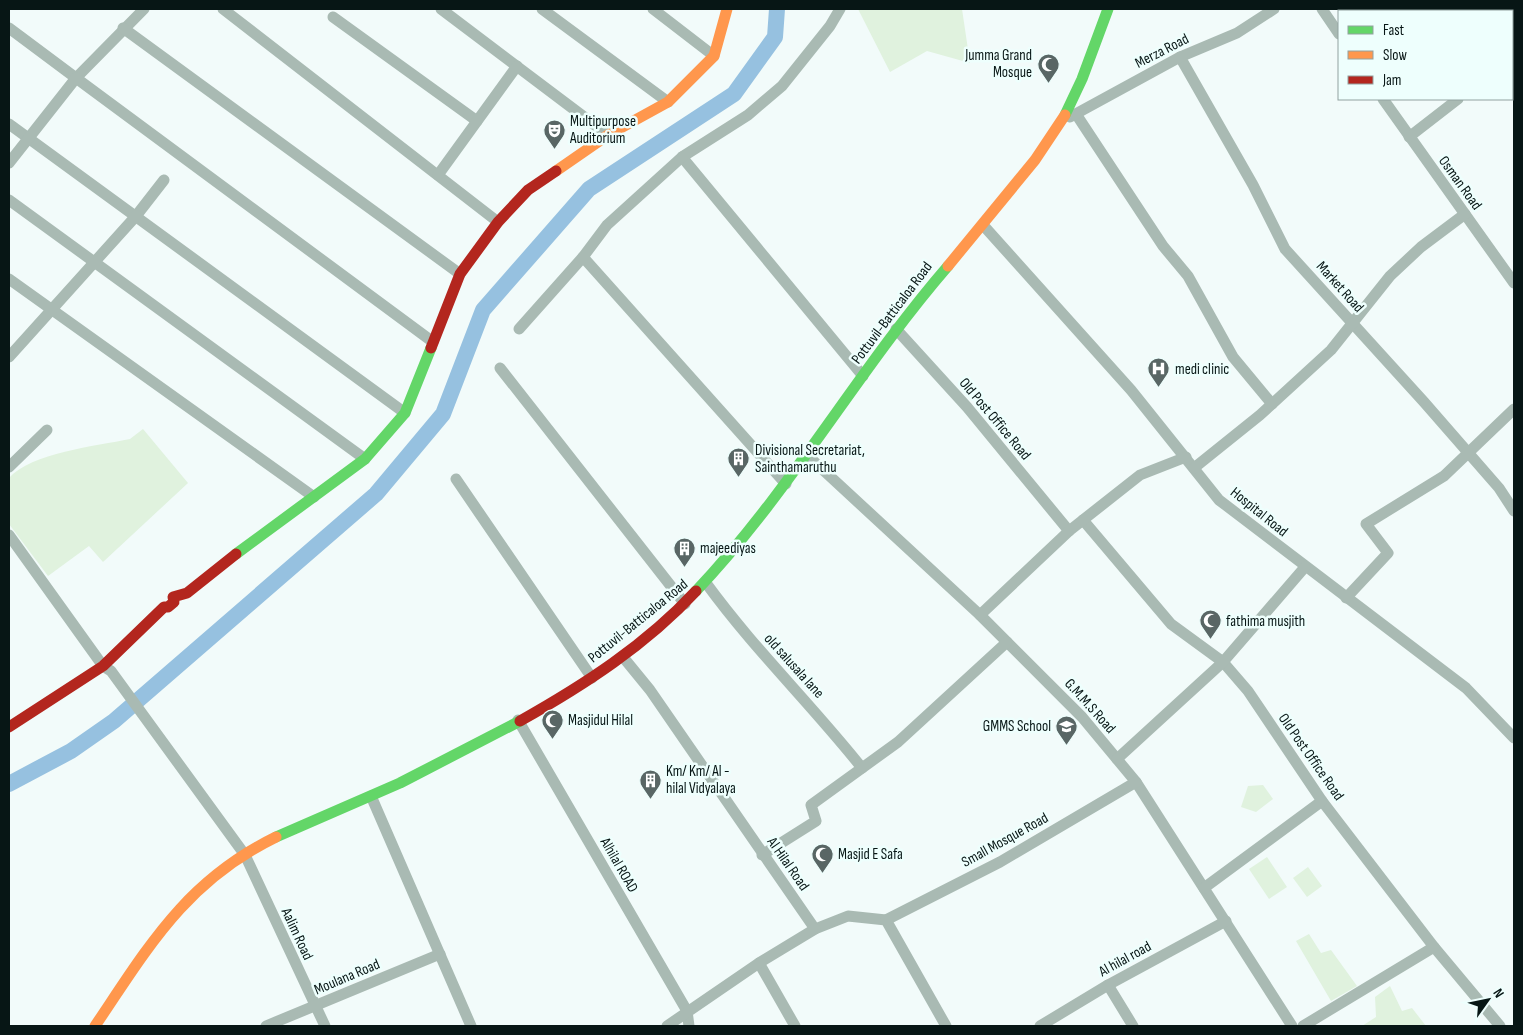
<svg xmlns="http://www.w3.org/2000/svg" width="1523" height="1035" font-family="'Sofia Sans Condensed',sans-serif">
	<style>
		.green { fill: #e0f2de }
		.lines { fill: none; stroke-linecap: round; stroke-linejoin: round }
		.canal { stroke: #96c1e0; stroke-width: 16 }
		.street { stroke: #a9bab3; stroke-width: 11 }
		.fast { stroke: #63d668; stroke-width: 11 }
		.slow { stroke: #ff974d; stroke-width: 11 }
		.jam { stroke: #b3261e; stroke-width: 11 }
		.labels { text-anchor: middle; dominant-baseline: central; stroke-width: 5; stroke-linejoin: round; paint-order: stroke }
		.street-label { font-size: 15px; fill: #071615; stroke: #eefffd }
		.poi-label { font-size: 15px; fill: #071615; stroke: #eefffd; text-anchor: start }
	</style>
	<rect width="100%" height="100%" fill="#f2fbfa"/>
	<g class="green">
		<path d="M858,9H962L970,63L927,51L890,72Z"/>
		<path d="M143,429L188,483L103,562L89,546L48,576L9,524V478C31,453 96,446 130,439Z"/>
		<path d="M1263,785L1273,799L1256,812L1241,807L1248,786Z"/>
		<path d="M1267,857L1287,887L1269,899L1249,869Z"/>
		<path d="M1308,867L1322,886L1307,897L1293,878Z"/>
		<path d="M1309,934L1321,953L1331,950L1357,986L1331,1001L1296,941Z"/>
		<path d="M1390,986L1402,1011L1412,1008L1426,1026H1362L1376,1017L1375,997Z"/>
	</g>
	<g class="lines">
		<path class="canal" d="M9,784L71,751L114,721L376,494L443,414L483,310L589,189L734,94L775,37L777,9"/>
		<g class="street">
			<path d="M223,9L498,222"/>
			<path d="M441,9L608,135"/>
			<path d="M542,9L668,102"/>
			<path d="M653,9L714,56"/>
			<path d="M1322,9L1339,34"/>
			<path d="M333,17L477,121"/>
			<path d="M9,28L76,78L144,9"/>
			<path d="M123,28L460,274"/>
			<path d="M1180,57L1253,185L1285,249L1424,402L1499,488L1514,511"/>
			<path d="M1512,57L1514,55"/>
			<path d="M1383,99L1514,283"/>
			<path d="M1076,114L1163,246L1188,276L1233,357L1272,404"/>
			<path d="M1070,117L1180,57L1237,33L1274,9"/>
			<path d="M9,124L405,413"/>
			<path d="M1409,137L1458,99"/>
			<path d="M682,157L863,376"/>
			<path d="M9,163L76,78L433,342"/>
			<path d="M438,175L517,66"/>
			<path d="M9,200L365,459"/>
			<path d="M983,225L1131,390L1219,500L1466,688L1514,738"/>
			<path d="M583,257L786,484"/>
			<path d="M9,279L314,497"/>
			<path d="M519,329L583,257L607,225L682,157L748,115L782,86L830,26L840,9"/>
			<path d="M896,329L967,407L1069,531"/>
			<path d="M9,357L136,216L164,180"/>
			<path d="M500,368L685,604"/>
			<path d="M808,456L980,615L1082,717L1136,782L1292,1026"/>
			<path d="M9,467L47,430"/>
			<path d="M1194,468L1260,415L1331,350L1390,276L1421,247L1465,214"/>
			<path d="M456,479L592,678"/>
			<path d="M1083,520L1171,624L1223,662L1248,691L1322,801L1434,947L1500,1026"/>
			<path d="M9,535L103,666L111,671L245,855L325,1026"/>
			<path d="M706,583C754,649 812,705 862,768"/>
			<path d="M1346,598L1388,553L1366,524L1444,476L1514,409"/>
			<path d="M980,615L1069,531L1140,475L1186,457"/>
			<path d="M623,657L650,690L815,929L848,916L886,920L946,1026"/>
			<path d="M518,720L687,1011L689,1026"/>
			<path d="M1117,759L1223,662L1305,567"/>
			<path d="M371,796L471,1026"/>
			<path d="M762,855L816,821L811,805L898,742L1007,642"/>
			<path d="M1204,888L1322,801"/>
			<path d="M886,920L1000,862L1136,782"/>
			<path d="M759,963L795,1026"/>
			<path d="M1108,985L1133,1026"/>
			<path d="M266,1026L440,954"/>
			<path d="M667,1026L759,963L815,929"/>
			<path d="M1040,1026L1108,985L1226,921"/>
			<path d="M1303,1026L1434,947"/>
		</g>
		<g class="fast">
			<path d="M1065,115L1082,79L1108,9"/>
			<path d="M236,554L365,459L405,413L431,348"/>
			<path d="M696,591C791,491 858,370 948,266"/>
			<path d="M276,837L400,783L520,721"/>
		</g>
		<g class="slow">
			<path d="M556,171L608,135L668,102L714,56L727,9"/>
			<path d="M948,266L1035,160L1065,115"/>
			<path d="M95,1026C149,946 186,881 276,837"/>
		</g>
		<g class="jam">
			<path d="M431,348L460,274L498,222L528,190L556,171"/>
			<path d="M520,721C584,685 646,645 696,591"/>
			<path d="M9,727L103,666L164,607H168L174,602L173,597L187,593L236,554"/>
		</g>
	</g>
	<defs>
		<symbol id="mosque-pin" viewBox="-11 -11 22 30"><path d="M0 17L-7.5 6A9.5 9.5 0 1 1 7.5 6Z" fill="#596665" stroke="#eefffd"/><path d="M3.5-4.9A6 6 0 1 0 3.5 4.9A5 5 0 1 1 3.5-4.9Z" fill="#fff"/></symbol>
		<symbol id="theatre-pin" viewBox="-11 -11 22 30"><path d="M0 17L-7.5 6A9.5 9.5 0 1 1 7.5 6Z" fill="#596665" stroke="#eefffd"/><path d="M-5-5.5Q0-4 5-5.5V0Q5 5 0 6Q-5 5-5 0ZM-3.3-2.5H-1v1.5H-3.3ZM1-2.5H3.3v1.5H1ZM-2.8 1Q0 5.5 2.8 1Z" fill="#fff"/></symbol>
		<symbol id="hospital-pin" viewBox="-11 -11 22 30"><path d="M0 17L-7.5 6A9.5 9.5 0 1 1 7.5 6Z" fill="#596665" stroke="#eefffd"/><path d="M-5-5h3v3.5h4V-5h3V5h-3V1.5h-4V5h-3Z" fill="#fff"/></symbol>
		<symbol id="building-pin" viewBox="-11 -11 22 30"><path d="M0 17L-7.5 6A9.5 9.5 0 1 1 7.5 6Z" fill="#596665" stroke="#eefffd"/><path d="M-4-6H4V6H1V3H-1V6H-4ZM-2.5-4.3h1.7v1.8h-1.7ZM.8-4.3h1.7v1.8H.8ZM-2.5-1h1.7V.8h-1.7ZM.8-1h1.7V.8H.8Z" fill="#fff"/></symbol>
		<symbol id="school-pin" viewBox="-11 -11 22 30"><path d="M0 17L-7.5 6A9.5 9.5 0 1 1 7.5 6Z" fill="#596665" stroke="#eefffd"/><path d="M0-5L7-2L0 1L-7-2ZM-4 1L0 2.5L4 1V4Q0 6-4 4Z" fill="#fff"/></symbol>
	</defs>
	<g fill-rule="evenodd">
		<use href="#mosque-pin" x="1036" y="52" width="25" height="34"/>
		<use href="#theatre-pin" x="542" y="118" width="25" height="34"/>
		<use href="#hospital-pin" x="1146" y="356" width="25" height="34"/>
		<use href="#building-pin" x="726" y="446" width="25" height="34"/>
		<use href="#building-pin" x="672" y="536" width="25" height="34"/>
		<use href="#mosque-pin" x="1198" y="608" width="25" height="34"/>
		<use href="#mosque-pin" x="540" y="708" width="25" height="34"/>
		<use href="#school-pin" x="1054" y="714" width="25" height="34"/>
		<use href="#building-pin" x="638" y="768" width="25" height="34"/>
		<use href="#mosque-pin" x="810" y="842" width="25" height="34"/>
	</g>
	<g class="labels">
		<g class="street-label">
			<text transform="translate(1162 51) rotate(-27)">Merza Road</text>
			<text transform="translate(1460 183) rotate(54)">Osman Road</text>
			<text transform="translate(1340 287) rotate(48)">Market Road</text>
			<text transform="translate(892 313) rotate(-53)">Pottuvil-Batticaloa Road</text>
			<text transform="translate(995 419) rotate(50)">Old Post Office Road</text>
			<text transform="translate(1259 512) rotate(39)">Hospital Road</text>
			<text transform="translate(638 621) rotate(-39)">Pottuvil-Batticaloa Road</text>
			<text transform="translate(794 666) rotate(48)">old salusala lane</text>
			<text transform="translate(1090 706) rotate(48)">G.M.M.S Road</text>
			<text transform="translate(1311 757) rotate(55)">Old Post Office Road</text>
			<text transform="translate(1005 840) rotate(-29)">Small Mosque Road</text>
			<text transform="translate(788 864) rotate(55)">Al Hilal Road</text>
			<text transform="translate(619 865) rotate(60)">Alhilal ROAD</text>
			<text transform="translate(297 934) rotate(65)">Aalim Road</text>
			<text transform="translate(1125 959) rotate(-29)">Al hilal road</text>
			<text transform="translate(347 977) rotate(-23)">Moulana Road</text>
		</g>
		<g class="poi-label">
			<text x="1032" y="55" text-anchor="end">Jumma Grand<tspan x="1032" dy="17">Mosque</tspan></text>
			<text x="570" y="121">Multipurpose<tspan x="570" dy="17">Auditorium</tspan></text>
			<text x="1175" y="369">medi clinic</text>
			<text x="755" y="450">Divisional Secretariat,<tspan x="755" dy="17">Sainthamaruthu</tspan></text>
			<text x="700" y="548">majeediyas</text>
			<text x="1226" y="621">fathima musjith</text>
			<text x="568" y="720">Masjidul Hilal</text>
			<text x="1051" y="726" text-anchor="end">GMMS School</text>
			<text x="666" y="771">Km/ Km/ Al -<tspan x="666" dy="17">hilal Vidyalaya</tspan></text>
			<text x="838" y="854">Masjid E Safa</text>
		</g>
	</g>
	<rect width="1523" height="1035" fill="none" stroke="#071615" stroke-width="20"/>
	<rect x="1338" y="10" width="175" height="90" fill="#eefffd" stroke="#92a2a0"/>
	<rect x="1348" y="26" width="25" height="8" fill="#63d668" stroke="#92a2a0"/>
	<text x="1383" y="35" font-size="15" fill="#071615">Fast</text>
	<rect x="1348" y="51" width="25" height="8" fill="#ff974d" stroke="#92a2a0"/>
	<text x="1383" y="60" font-size="15" fill="#071615">Slow</text>
	<rect x="1348" y="76" width="25" height="8" fill="#b3261e" stroke="#92a2a0"/>
	<text x="1383" y="85" font-size="15" fill="#071615">Jam</text>
	<g transform="translate(1488 1000) rotate(57)" stroke="#eefffd" stroke-width="4" paint-order="stroke">
	<path d="M0-4L9 19L0 12L-9 19Z" fill="#071615"/>
	<text y="-8" font-size="14" font-weight="bold" text-anchor="middle" fill="#071615">N</text>
	</g>
</svg>
